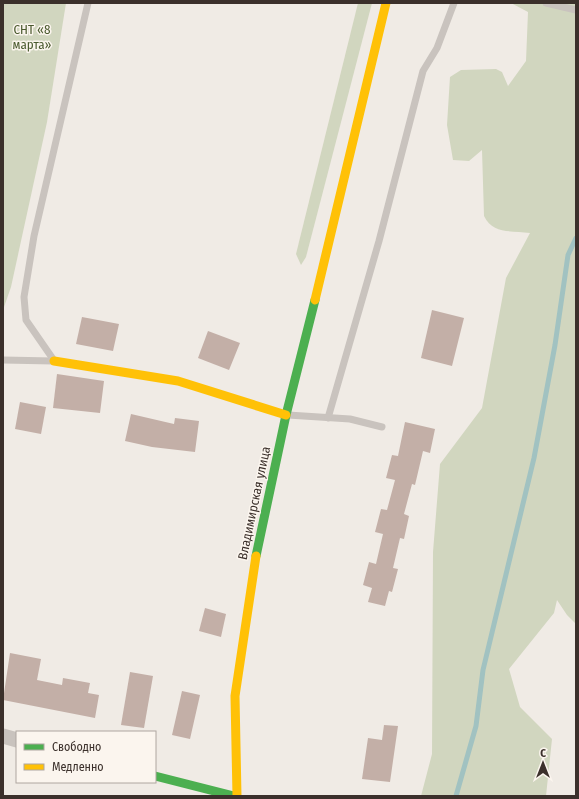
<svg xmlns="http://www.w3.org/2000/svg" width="579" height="799" font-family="'Fira Sans Condensed',sans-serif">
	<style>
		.green { fill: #d1d6bf }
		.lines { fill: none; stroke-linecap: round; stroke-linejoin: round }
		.stream { stroke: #a1c2c1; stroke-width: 5 }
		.building { fill: #c3afa7 }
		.lane { stroke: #c9c3be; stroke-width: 7 }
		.street { stroke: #c9c3be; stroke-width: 15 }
		.fast { stroke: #4caf50; stroke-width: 9 }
		.slow { stroke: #ffc107; stroke-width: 9 }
		.labels { text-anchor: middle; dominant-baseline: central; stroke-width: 3; stroke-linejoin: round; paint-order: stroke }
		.park-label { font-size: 13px; fill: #4a5a2e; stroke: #fbf5ee }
		.street-label { font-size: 13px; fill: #3b302b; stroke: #fbf5ee }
	</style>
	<rect width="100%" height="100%" fill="#f0ebe5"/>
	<g class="green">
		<path d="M3,3H66L47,122L11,287L3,310Z"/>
		<path d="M358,3H372L306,257L301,265L296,254Z"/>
		<path d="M511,3H576V624L567,615L557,600L554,613L509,669L520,707L552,739L546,796H421L432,754L433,552L440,464L482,408L506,278L530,233C512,230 493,235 484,216L482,150L469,161L453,160L447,125L450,77L461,70L496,69L502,72L508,86L526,61L528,12Z"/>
	</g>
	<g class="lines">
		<path class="stream" d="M456,796L476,726L483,670L534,458L555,345L568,255L576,238"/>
	</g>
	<g class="building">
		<path d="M432,310L464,318L452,366L421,358Z"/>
		<path d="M82,317L119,324L113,351L76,344Z"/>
		<path d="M208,331L240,343L229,370L198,358Z"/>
		<path d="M57,374L104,381L100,413L53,408Z"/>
		<path d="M20,402L46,407L41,434L15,429Z"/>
		<path d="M131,414L174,424L175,418L199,421L195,452L152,447L125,441Z"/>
		<path d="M405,422L435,429L430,453L423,451L415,485L412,484L404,514L409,516L404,539L400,538L393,568L398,569L392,592L389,591L385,606L368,602L372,588L363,585L369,562L376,564L383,534L375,532L381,509L387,510L395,480L386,478L392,455L398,456Z"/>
		<path d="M205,608L226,614L221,637L199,631Z"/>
		<path d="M10,653L41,659L37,680L62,685L63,678L90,683L88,693L99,695L95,718L3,700Z"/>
		<path d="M130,672L153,676L144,728L121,725Z"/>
		<path d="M182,691L200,695L190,739L172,735Z"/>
		<path d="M384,725L398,726L390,782L362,779L368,738L382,740Z"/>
	</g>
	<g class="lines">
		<g class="lane">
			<path d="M546,3L576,10"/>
			<path d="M53,359L26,320L24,297L34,236L88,3"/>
			<path d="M3,360L53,361"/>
			<path d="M288,415L350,419L382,427"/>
			<path d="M328,418L379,241L423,71L437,48L454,3"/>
		</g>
		<path class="street" d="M3,736L17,740"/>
		<g class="fast">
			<path d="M256,556L286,415L315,300"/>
			<path d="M155,776L234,796"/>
		</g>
		<g class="slow">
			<path d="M315,300L386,3"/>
			<path d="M54,361L178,381L286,415"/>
			<path d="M237,796L235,696L256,556"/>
		</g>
	</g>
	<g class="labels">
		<g class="park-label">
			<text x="32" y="29">СНТ «8<tspan x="32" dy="15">марта»</tspan></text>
		</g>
		<g class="street-label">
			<text transform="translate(254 503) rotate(-78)">Владимирская улица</text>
		</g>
	</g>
	<rect width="579" height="799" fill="none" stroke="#3b302b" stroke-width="8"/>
	<rect x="16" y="731" width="140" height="52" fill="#fbf5ee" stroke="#aea6a0"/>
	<rect x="24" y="744" width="20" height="6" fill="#4caf50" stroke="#aea6a0"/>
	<text x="52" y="751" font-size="12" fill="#3b302b">Свободно</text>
	<rect x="24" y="764" width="20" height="6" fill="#ffc107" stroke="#aea6a0"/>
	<text x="52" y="771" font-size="12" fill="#3b302b">Медленно</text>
	<g transform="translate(543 763)" stroke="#fbf5ee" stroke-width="3" paint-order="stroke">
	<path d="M0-3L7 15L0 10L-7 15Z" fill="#3b302b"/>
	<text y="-6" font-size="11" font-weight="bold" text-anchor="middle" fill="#3b302b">С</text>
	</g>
</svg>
